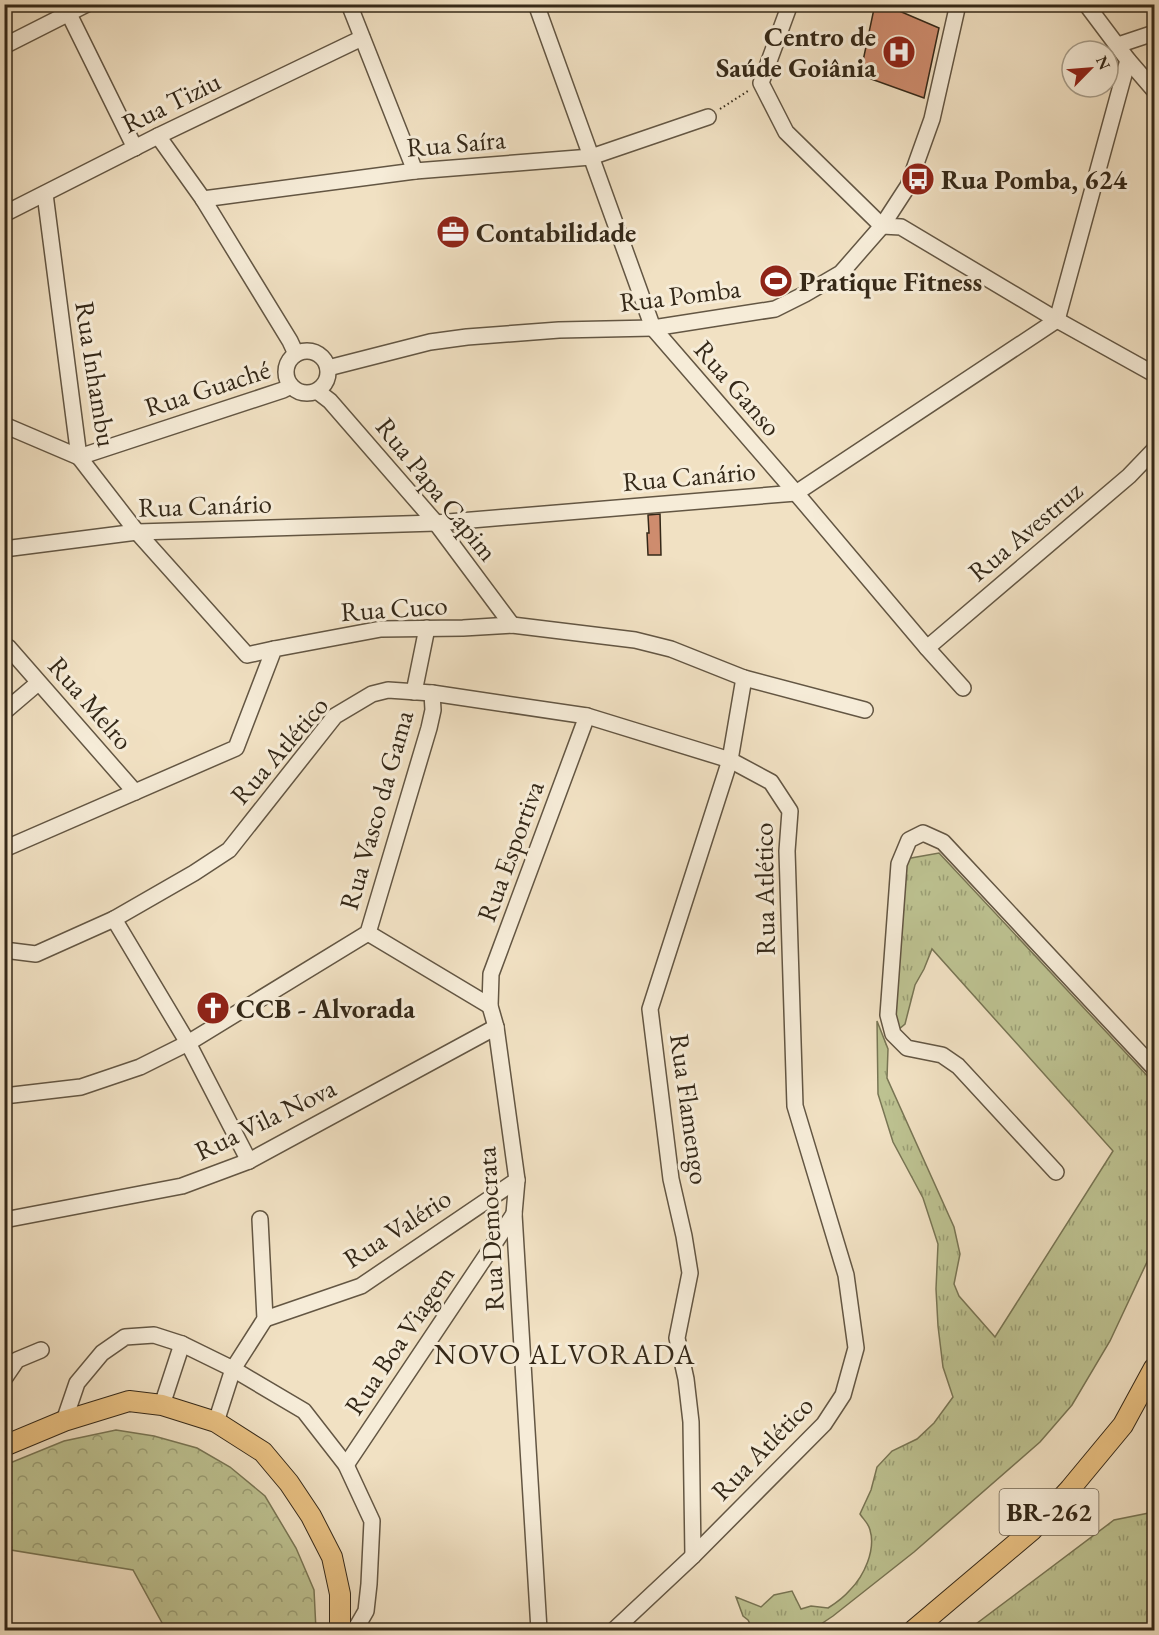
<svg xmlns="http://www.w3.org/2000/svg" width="1159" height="1635" font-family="'EB Garamond',serif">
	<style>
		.grass { fill: url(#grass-tufts); stroke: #787554; stroke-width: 1.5 }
		.forest { fill: url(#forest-crowns); stroke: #787554; stroke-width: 1.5 }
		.building { fill: #ce8c6e; stroke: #342818; stroke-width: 1.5 }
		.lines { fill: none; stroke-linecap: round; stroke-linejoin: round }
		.minor-casing { stroke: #635643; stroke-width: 18 }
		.major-casing { stroke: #342818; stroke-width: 22 }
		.path { stroke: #342818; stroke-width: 2; stroke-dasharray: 1.5 3; stroke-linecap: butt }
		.minor { stroke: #f6ecd8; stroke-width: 15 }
		.major { stroke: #e8c082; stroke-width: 20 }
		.labels { text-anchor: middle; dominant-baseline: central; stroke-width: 6; stroke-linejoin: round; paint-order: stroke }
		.shield { fill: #f6ecd8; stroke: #6e6352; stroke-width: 1.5 }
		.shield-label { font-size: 26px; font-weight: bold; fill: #342818 }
		.poi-label { font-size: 27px; font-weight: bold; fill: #342818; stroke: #f6ecd8; text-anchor: start }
		.street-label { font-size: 27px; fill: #342818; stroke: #f6ecd8 }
		.neighbourhood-label { font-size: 28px; letter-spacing: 1.5px; fill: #342818; stroke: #f6ecd8 }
	</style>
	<defs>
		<pattern id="grass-tufts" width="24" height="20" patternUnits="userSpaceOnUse" patternTransform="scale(1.5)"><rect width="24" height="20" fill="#bdc291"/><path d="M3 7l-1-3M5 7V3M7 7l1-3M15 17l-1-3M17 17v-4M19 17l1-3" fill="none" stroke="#9a9e75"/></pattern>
		<pattern id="forest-crowns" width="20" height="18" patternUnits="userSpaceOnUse" patternTransform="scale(1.5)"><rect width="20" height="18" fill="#bdc291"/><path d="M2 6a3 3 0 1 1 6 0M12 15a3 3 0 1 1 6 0" fill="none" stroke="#9a9e75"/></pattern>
	</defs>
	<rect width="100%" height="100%" fill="#f1e1c3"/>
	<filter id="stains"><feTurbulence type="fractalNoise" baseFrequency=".00333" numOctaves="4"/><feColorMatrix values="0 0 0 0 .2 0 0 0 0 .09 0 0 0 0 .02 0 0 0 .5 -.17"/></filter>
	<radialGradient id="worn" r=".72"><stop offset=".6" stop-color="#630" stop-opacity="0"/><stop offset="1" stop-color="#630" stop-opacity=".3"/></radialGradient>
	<g class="grass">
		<path d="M939,853L1154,1083V1247L1110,1341L1072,1405L1040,1442L914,1552L833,1616L812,1630H753L748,1620L743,1616L736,1597L761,1607L774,1595L792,1591L801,1609L811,1606L828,1608C836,1603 844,1597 850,1590C864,1576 876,1550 870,1530C869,1524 863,1519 860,1514L871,1490L877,1467L892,1451L917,1439L934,1423L953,1397L943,1367L938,1326L936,1289L938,1244L923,1198L893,1142L878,1094L877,1021L888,1049L887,1078L954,1227L960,1254L954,1284L959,1296L995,1337L1113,1151L932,949L924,969L915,985L905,1024L893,1034L900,860Z"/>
		<path d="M1154,1512V1630H968L1114,1520Z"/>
	</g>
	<path class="forest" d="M116,1430L154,1436L197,1448L230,1467L265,1496L296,1548L314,1590L316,1630H166L133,1570L5,1549V1465L64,1441Z"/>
	<g class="building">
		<path d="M875,4H883L939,28L924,98L860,75Z"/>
		<path d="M660,514L661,555H648L647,533H649L648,515Z"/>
	</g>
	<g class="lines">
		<defs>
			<g id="minor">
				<path d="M64,4L135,148"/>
				<path d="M349,4L415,171"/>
				<path d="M536,4L653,328L796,493L927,648L963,688"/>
				<path d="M790,4L761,83L786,132L882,226"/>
				<path d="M1086,4L1128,60L1154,90"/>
				<path d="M1118,45L1154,33"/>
				<path d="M4,46L87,4"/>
				<path d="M158,136L203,199L290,341L296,354"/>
				<path d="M45,194L79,457L137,532L247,655L274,649"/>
				<path d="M203,199L415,171L591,157L708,117"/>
				<path d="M4,214L158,136L362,38"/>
				<path d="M882,226L901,227L1057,320L1154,374"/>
				<circle cx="307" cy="372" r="21"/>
				<path d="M328,368L430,342L467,337L559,330L653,328L775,309L805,294L841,273L882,226L908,186L932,119L958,4"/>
				<path d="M317,391L330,401L436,523L512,625"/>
				<path d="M4,425L79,457L283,390L291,386"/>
				<path d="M4,549L137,532L436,523L796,493L1057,320L1128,60"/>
				<path d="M8,647L135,792"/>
				<path d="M927,648L1129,476L1154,450"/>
				<path d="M414,692L427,628"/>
				<path d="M4,712L38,683"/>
				<path d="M4,849L236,748L274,649L381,629L463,628L512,625L635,640L671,649L744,678L865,710"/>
				<path d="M114,919L188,1043L249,1161"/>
				<path d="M368,933L490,1006"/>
				<path d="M4,950L36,954L114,919L194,873L229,850L335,716L372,694L388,690L432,693L587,716L730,760L771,782L790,811L787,851L795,1106L846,1275L856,1348L843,1395L824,1424L693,1556L614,1630"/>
				<path d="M4,1096L81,1087L140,1067L188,1043L368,933L429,728L433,710L432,693"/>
				<path d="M1056,1172L958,1066L942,1055L907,1048L893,1034L888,1015L899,864L909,840L923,833L943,842L1154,1068"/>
				<path d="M4,1220L182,1186L249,1161L496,1027"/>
				<path d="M265,1319L361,1286L517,1180"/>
				<path d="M4,1379L17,1360L41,1350"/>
				<path d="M162,1405L182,1344"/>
				<path d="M64,1421L77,1383L102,1353L125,1337L154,1335L182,1344L233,1369L304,1411L346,1465L372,1521L369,1584L366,1611L355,1630"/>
				<path d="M216,1422L233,1369L265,1319L260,1219"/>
				<path d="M346,1465L514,1214"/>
				<path d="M693,1556L691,1422L686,1379L677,1338L690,1273L684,1236L671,1179L650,1009L730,760L744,678"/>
				<path d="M539,1630L514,1214L517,1180L496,1027L490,1006L491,974L587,716"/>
			</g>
			<g id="major">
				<path d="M4,1446L64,1421L129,1401L162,1405L216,1422L263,1452L289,1483L311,1516L332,1557L340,1594V1630"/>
				<path d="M914,1630L1032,1530L1070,1489L1123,1425L1154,1368"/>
			</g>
		</defs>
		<use href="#minor" class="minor-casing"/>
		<use href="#major" class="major-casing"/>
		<path class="path" d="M720,109L748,91"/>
		<use href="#minor" class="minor"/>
		<use href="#major" class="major"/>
	</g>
	<defs>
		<symbol id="hospital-disc" viewBox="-11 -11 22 22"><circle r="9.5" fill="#8f2418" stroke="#f6ecd8"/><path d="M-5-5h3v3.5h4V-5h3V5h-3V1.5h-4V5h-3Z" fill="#fff"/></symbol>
		<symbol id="bus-disc" viewBox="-11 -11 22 22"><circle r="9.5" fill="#8f2418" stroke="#f6ecd8"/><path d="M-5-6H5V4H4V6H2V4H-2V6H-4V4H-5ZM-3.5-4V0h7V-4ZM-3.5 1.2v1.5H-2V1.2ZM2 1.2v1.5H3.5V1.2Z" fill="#fff"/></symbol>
		<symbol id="office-disc" viewBox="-11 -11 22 22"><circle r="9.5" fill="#8f2418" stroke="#f6ecd8"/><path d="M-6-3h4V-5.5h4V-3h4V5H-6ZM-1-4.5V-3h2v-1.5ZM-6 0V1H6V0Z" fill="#fff"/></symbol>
		<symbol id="stadium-disc" viewBox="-11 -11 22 22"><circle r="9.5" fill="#8f2418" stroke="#f6ecd8"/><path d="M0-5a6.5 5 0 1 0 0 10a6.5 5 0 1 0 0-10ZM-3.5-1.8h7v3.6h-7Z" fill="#fff"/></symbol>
		<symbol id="church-disc" viewBox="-11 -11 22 22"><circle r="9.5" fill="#8f2418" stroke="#f6ecd8"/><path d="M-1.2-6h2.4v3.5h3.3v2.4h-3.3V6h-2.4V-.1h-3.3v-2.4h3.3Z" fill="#fff"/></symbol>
	</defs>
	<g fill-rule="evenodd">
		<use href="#hospital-disc" x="880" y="33" width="38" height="38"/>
		<use href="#bus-disc" x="899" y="160" width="38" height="38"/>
		<use href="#office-disc" x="434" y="213" width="38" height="38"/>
		<use href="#stadium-disc" x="757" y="262" width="38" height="38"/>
		<use href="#church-disc" x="194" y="989" width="38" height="38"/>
	</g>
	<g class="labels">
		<rect class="shield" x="999.5" y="1489" width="99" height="46" rx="4.5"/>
		<g class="shield-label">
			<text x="1049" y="1512">BR-262</text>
		</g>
		<g class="poi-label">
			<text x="876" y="36" text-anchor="end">Centro de<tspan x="876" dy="31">Saúde Goiânia</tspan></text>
			<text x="941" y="179">Rua Pomba, 624</text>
			<text x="476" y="232">Contabilidade</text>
			<text x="799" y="281">Pratique Fitness</text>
			<text x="236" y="1008">CCB - Alvorada</text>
		</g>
		<g class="street-label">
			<text transform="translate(171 102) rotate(-26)">Rua Tiziu</text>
			<text transform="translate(456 143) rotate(-5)">Rua Saíra</text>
			<text transform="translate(680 295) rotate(-7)">Rua Pomba</text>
			<text transform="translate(96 374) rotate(81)">Rua Inhambu</text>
			<text transform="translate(207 388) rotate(-18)">Rua Guaché</text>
			<text transform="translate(738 388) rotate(49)">Rua Ganso</text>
			<text transform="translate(689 476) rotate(-5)">Rua Canário</text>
			<text transform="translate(437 489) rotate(51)">Rua Papa Capim</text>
			<text transform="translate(205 505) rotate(-2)">Rua Canário</text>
			<text transform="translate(1025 531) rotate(-40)">Rua Avestruz</text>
			<text transform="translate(394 608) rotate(-4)">Rua Cuco</text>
			<text transform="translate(91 703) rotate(49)">Rua Melro</text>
			<text transform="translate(279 750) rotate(-49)">Rua Atlético</text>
			<text transform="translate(376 810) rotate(-74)">Rua Vasco da Gama</text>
			<text transform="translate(510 851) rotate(-70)">Rua Esportiva</text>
			<text transform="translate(764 889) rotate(-91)">Rua Atlético</text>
			<text transform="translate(690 1109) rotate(82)">Rua Flamengo</text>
			<text transform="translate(265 1119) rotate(-26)">Rua Vila Nova</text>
			<text transform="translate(397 1228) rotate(-33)">Rua Valério</text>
			<text transform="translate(490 1229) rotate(-93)">Rua Democrata</text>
			<text transform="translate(399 1340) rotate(-56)">Rua Boa Viagem</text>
			<text transform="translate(762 1448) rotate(-46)">Rua Atlético</text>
		</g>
		<g class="neighbourhood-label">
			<text x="565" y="1354">NOVO ALVORADA</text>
		</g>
	</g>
	<rect width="1159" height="1635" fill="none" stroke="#f1e1c3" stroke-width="24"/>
	<rect x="6" y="6" width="1147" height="1623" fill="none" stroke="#342818" stroke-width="3"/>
	<rect x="12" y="12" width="1135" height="1611" fill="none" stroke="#342818" stroke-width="1.5"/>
	<g transform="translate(1090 69) rotate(65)"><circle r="28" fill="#f6ecd8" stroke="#a89e8b" stroke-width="1.5"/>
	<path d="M0-4.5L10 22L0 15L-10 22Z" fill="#8f2418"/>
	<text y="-9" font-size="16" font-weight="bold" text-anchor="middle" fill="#342818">N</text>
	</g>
	<rect width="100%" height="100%" filter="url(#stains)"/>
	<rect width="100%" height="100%" fill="url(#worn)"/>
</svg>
